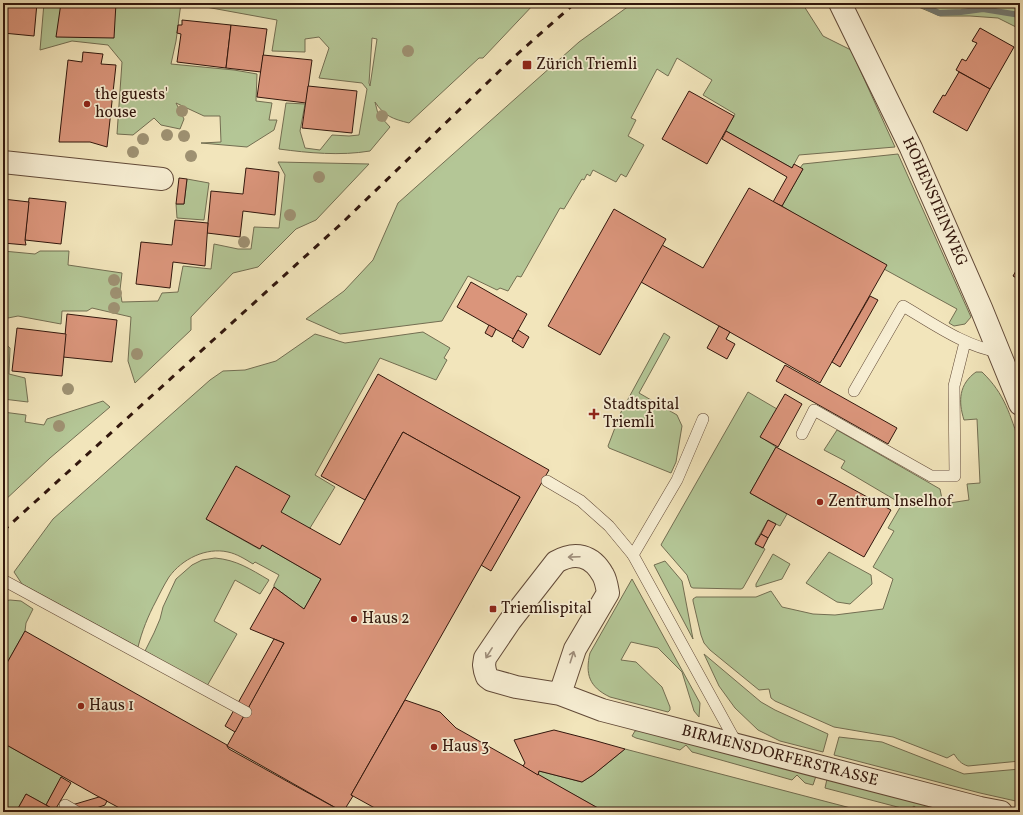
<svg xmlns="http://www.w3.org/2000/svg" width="1023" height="815" font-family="Vollkorn,serif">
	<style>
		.green { fill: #b4c696; stroke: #736e52; fill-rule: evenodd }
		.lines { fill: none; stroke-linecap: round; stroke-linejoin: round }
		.stream { stroke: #737b74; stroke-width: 6 }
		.building { fill: #da957b; stroke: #32170d }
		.lane-casing { stroke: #624a38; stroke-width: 12 }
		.street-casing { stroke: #624a38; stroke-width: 24 }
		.lane { stroke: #f7eed3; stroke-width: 11 }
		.street { stroke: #f7eed3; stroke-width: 22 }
		.rail { stroke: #32170d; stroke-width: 3; stroke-dasharray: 7 7; stroke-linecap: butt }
		.tree { fill: #9e9172 }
		.oneway { stroke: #9e8d7a }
		.poi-dot { fill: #8f2418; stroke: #f7eed3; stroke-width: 1.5 }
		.labels { text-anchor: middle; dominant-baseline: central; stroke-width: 3.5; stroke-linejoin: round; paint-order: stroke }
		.poi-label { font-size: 16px; fill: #32170d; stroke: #f7eed3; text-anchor: start }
		.street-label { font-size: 16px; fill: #32170d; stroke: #f7eed3 }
	</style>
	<rect width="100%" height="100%" fill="#f2e5bb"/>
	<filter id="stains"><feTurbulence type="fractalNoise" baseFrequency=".005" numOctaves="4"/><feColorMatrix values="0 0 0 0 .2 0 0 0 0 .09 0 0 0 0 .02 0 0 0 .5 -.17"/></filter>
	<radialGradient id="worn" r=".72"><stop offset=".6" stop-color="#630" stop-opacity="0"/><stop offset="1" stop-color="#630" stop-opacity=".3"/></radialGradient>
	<g class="green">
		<path d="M44,3H181L176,41L171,64L234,70L257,74L256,101L272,103L269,120H277L274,130L247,147L201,143L221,142L220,116H204L176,103L184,119L180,129L161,125L154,118L133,135L117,134L122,62L108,45L72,41L40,50Z"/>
		<path d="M184,3H535L483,58H479L409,123C393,119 384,116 375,102L378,114L390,127L370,151C340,156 309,153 279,149L286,103L305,104L300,131L305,148L320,150L332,135L349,136L359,135L367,89L362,83L319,78L329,48L319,37L305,39V52L272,51L277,20ZM372,38L377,39L370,86L369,83Z"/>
		<path d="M633,3H802L823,36L851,50L895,147L799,155L792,168L726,131L735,114L703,95L712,80L677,58L668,76L657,69L631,118L636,120L628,136L644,145L626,177L621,174L616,182L593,170L590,176L587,174L584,180L582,179L564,209L560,208L521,277L517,276L508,291L500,288L497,290L468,276L442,321L340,334L306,319L344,291L373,260L398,203L579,42Z"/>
		<path d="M909,3H1020V29L998,18L970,16H940Z"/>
		<path d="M898,154L971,317L965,324L954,326L949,323L957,309L884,269L782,206L803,169L800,168L803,164Z"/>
		<path d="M278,162L369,164L316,220L296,229L258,267L233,273L191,317V330L135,383L128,361L131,317L92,308L87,311H62L61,324L18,316L3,319V251L35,254L40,251H69L68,265L122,273L120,290L122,302L158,301L162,293L178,292L183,266L211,269L214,244L238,249H251L254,227L279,228L285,175Z"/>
		<path d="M187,179L209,183L204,220L177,218L176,204H184Z"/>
		<path d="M423,332L450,348L444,358L447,360L436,380L380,358L315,475L335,487L310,528L206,519L259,549L262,545L321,579L304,609L274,587V585L279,575L255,562L253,564C245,559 237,554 228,552C206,547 182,559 169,577C164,585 160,593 156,601C148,616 142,631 138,647L22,584L14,572L53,519L210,380L223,371L245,370L276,361L315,334L345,343Z"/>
		<path d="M664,333L670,337L639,393L677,415L682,426L676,462L671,473L609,448L608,446L621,412Z"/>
		<path d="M3,342L10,348L9,374L25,378L28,402L3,399Z"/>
		<path d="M976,372H982C1005,394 1010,415 1020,444V761L968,766C961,764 958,760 954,754L947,758L893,737L834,727L775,701L771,698L769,689L759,690L710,650L704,643L701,635L693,601V599L696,597H756L771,591L782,607L813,614L835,615L883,609L893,579L873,567L894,531L888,528L902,504L841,468L845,461L824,450L837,430L940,489L943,504L969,500L967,484L980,483L977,419L964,420C958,401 959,384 976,372Z"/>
		<path d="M748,392L777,409L761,437L776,447L750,493L787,514L780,526L768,520L755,543L765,549L743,588L741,589L693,588L691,587L687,575L661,545L662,543Z"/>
		<path d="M103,401L110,407L50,458L3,502V459L7,429L3,428V412L26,415L25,422L44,425L47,419Z"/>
		<path d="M829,552L871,575L872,584L850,604L837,602L806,583Z"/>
		<path d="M773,554L790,564L782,579L756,587V584Z"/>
		<path d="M215,558C237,560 250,569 269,580L260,594L235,580L214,621L237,634L207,686L145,651L154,633L160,619L163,607L176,579L192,565L202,560Z"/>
		<path d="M665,561L682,581L693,639L654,565Z"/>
		<path d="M632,579L700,703L699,717L694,711L682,672L658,648L631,642L621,660L636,662L662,687L670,707V710L668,712L610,697C589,687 585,674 590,653Z"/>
		<path d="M10,600L21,601L33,609L26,623L25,631L3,670V601Z"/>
		<path d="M704,654L761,702L775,710L828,734L823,752L780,741L758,730L735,708L719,686Z"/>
		<path d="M640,730L816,776L813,785L805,783L797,775L792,780L696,753L692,752L686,745L680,750L636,738L632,736L635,731Z"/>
		<path d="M839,737L882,742L964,774L1020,769V802L980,793L834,755Z"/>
		<path d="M3,743L62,776L46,805L26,794L16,812H3Z"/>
		<path d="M625,749L866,812H761L753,810L727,812H605L538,775L539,771L582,782L593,775Z"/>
		<path d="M827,779L955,812H921L914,806L909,810L825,788Z"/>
	</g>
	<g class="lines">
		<path class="stream" d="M919,3L939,13L961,12L983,9L1020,15"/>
	</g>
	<g class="building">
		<path d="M3,3H37L34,36L3,33Z"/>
		<path d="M61,3H116L114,38L56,37Z"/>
		<path d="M182,20L231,25L226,68L177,62L181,34L177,33L178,25H182Z"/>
		<path d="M231,25L267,29L261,72L226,68Z"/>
		<path d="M980,28L1014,47L990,89L956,70L962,59L966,61L977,43L972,41Z"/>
		<path d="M83,52L103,54L101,64L116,65L107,147L90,142H59L68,60L82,62Z"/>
		<path d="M263,55L312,60L306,103L257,97Z"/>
		<path d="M959,72L990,89L967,131L933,112L943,95L945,96Z"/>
		<path d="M308,86L357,91L352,133L302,128Z"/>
		<path d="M689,91L734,116L707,164L662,139Z"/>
		<path d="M726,131L792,168L794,164L803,169L782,206L773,202L787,177L722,139Z"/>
		<path d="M246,168L279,172L275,215L243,211L240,237L207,233L211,191L243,194Z"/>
		<path d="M179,178L187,179L184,204H176Z"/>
		<path d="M749,188L887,265L820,383L641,282L662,245L703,268Z"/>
		<path d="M29,198L66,202L61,244L25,240Z"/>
		<path d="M3,199L29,202L25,240L26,245L3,243Z"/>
		<path d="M614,209L666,239L600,355L548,326Z"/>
		<path d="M175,220L208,223L205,266L173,262L170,288L136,284L141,242L172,245Z"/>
		<path d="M1020,264V280L1013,276Z"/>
		<path d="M471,282L527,314L513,339L457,307Z"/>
		<path d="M870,296L878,300L840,367L832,362Z"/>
		<path d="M67,314L117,320L112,362L63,357Z"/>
		<path d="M489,325L496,329L492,337L485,333Z"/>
		<path d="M719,326L730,332L726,339L735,344L727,359L707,348Z"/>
		<path d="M17,328L66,334L62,376L12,371Z"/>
		<path d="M518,330L529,337L523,348L512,341Z"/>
		<path d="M785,365L897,428L888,444L776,381Z"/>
		<path d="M378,374L549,470L491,571L481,565L520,497L403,432L365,500L321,476Z"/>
		<path d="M785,394L802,404L778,447L760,437Z"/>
		<path d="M403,432L520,497L351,795L353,796L343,812L227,746L284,643L250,629L274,587L304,609L321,579L262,545L260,549L206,519L236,466L290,496L281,512L340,545Z"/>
		<path d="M776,447L891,510L864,557L750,493Z"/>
		<path d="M768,520L776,524L768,538L761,534Z"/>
		<path d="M761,534L768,538L763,548L755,544Z"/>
		<path d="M25,631L227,745V746L229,749L292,784L343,812L344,810L347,812H127L99,797L3,743V670Z"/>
		<path d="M274,639L284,643L235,732L225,726Z"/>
		<path d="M405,700L440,712L456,728L605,812H382L353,796L351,795Z"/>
		<path d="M554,730L593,740L625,749L593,775L582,782L539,771L538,775L523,766L525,763L514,740Z"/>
		<path d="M61,777L71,783L55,810L46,805Z"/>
		<path d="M26,794L46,805L58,812H16Z"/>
		<path d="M99,797L107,801L105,805L85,812H58L55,810Z"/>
	</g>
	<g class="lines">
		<defs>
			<g id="lane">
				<path d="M854,391L903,306C934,324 964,346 999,352"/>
				<path d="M703,419L677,480L633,555L737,744"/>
				<path d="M802,434L814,410L931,476H955L954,386L965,342"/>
				<path d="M547,481L581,501L609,526L633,555"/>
				<path d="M3,580L246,712"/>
				<path d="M65,805L77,812"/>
			</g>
			<g id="street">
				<path id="s1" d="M840,3L911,148L981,308L1020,404"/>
				<path d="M3,162L162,179"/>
				<path id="s2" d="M560,694L575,649L608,593C607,587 606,580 603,575C592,555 575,551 556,562L510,621L485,658L484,665L485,671L487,677L491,680L516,687L560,694L602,710L980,808L1001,812"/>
			</g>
		</defs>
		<use href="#lane" class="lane-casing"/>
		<use href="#street" class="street-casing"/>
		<use href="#lane" class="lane"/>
		<use href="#street" class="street"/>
		<path class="rail" d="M3,531L342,223L514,57L575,3"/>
	</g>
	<g class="tree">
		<circle cx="408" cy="51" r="6"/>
		<circle cx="182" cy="111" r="6"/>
		<circle cx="382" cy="116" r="6"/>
		<circle cx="167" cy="135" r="6"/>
		<circle cx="184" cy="136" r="6"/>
		<circle cx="143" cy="139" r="6"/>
		<circle cx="133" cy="152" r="6"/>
		<circle cx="191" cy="156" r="6"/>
		<circle cx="319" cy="177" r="6"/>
		<circle cx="290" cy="215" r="6"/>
		<circle cx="244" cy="242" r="6"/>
		<circle cx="114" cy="280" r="6"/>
		<circle cx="116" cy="293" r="6"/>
		<circle cx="114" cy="308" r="6"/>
		<circle cx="137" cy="354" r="6"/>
		<circle cx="68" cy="389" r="6"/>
		<circle cx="59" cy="426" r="6"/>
	</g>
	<defs><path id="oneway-shaft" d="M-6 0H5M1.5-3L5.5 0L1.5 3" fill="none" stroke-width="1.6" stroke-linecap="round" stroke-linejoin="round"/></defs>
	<g class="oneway">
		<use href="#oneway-shaft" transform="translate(574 557) rotate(178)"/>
		<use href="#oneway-shaft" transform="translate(489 653) rotate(122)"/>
		<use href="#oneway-shaft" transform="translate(572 657) rotate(-72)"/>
	</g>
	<g class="poi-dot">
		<rect x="522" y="60" width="10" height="10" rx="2"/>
		<circle cx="87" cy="104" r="4"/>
		<path d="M592 408h4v4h4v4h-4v4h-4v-4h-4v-4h4z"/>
		<circle cx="820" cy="502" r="4"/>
		<rect x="489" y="605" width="8" height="8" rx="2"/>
		<circle cx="354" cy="619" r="4"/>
		<circle cx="81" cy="706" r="4"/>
		<circle cx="434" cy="747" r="4"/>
	</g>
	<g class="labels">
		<g class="poi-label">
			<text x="536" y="65">Zürich Triemli</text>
			<text x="95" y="95">the guests'<tspan x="95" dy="18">house</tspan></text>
			<text x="603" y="405">Stadtspital<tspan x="603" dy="18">Triemli</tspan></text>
			<text x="828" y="502">Zentrum Inselhof</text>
			<text x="501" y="609">Triemlispital</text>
			<text x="362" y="619">Haus 2</text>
			<text x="89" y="706">Haus 1</text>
			<text x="442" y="747">Haus 3</text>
		</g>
		<g class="street-label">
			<text stroke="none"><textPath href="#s1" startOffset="220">HOHENSTEINWEG</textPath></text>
			<text stroke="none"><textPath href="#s2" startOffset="630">BIRMENSDORFERSTRASSE</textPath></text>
		</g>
	</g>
	<rect width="1023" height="815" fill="none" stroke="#f2e5bb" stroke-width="16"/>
	<rect x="4" y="4" width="1015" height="807" fill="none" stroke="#32170d" stroke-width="2"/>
	<rect x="8" y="8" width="1007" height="799" fill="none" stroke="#32170d"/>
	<rect width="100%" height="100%" filter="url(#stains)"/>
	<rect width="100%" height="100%" fill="url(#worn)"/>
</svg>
